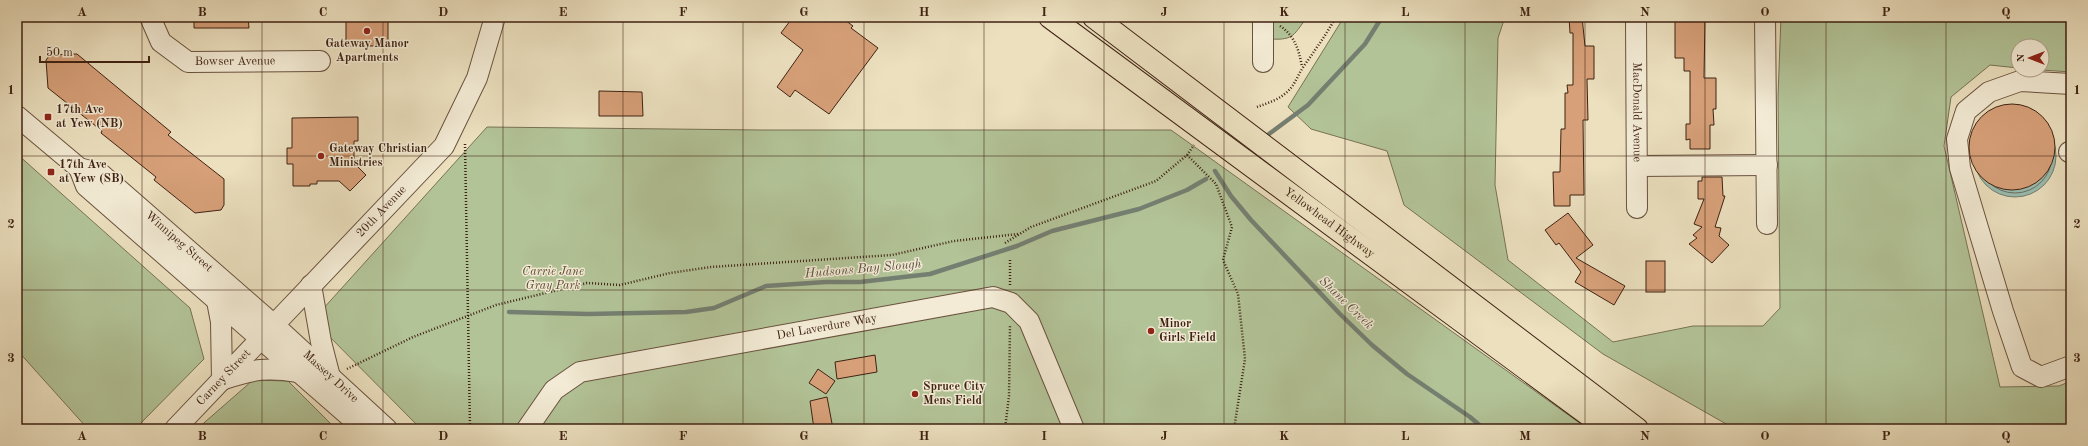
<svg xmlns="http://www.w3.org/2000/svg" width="2088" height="446" font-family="'Old Standard TT',serif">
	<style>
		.green { fill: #b2c397; stroke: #787255 }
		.water { fill: #99bdb0; stroke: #757f71 }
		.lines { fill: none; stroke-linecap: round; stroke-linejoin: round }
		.shore { stroke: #6c7062; stroke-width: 1 }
		.stream { stroke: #757f71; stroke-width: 4.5 }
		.building { fill: #d7a079; stroke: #3f2213 }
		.minor-casing { stroke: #6a523e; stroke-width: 22 }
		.highway-casing { stroke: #3f2213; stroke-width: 24 }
		.path { stroke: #3f2213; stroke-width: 2.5; stroke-dasharray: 1 2; stroke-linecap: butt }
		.minor { stroke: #f3ebd5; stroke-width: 20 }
		.highway { stroke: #ece0bf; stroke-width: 22 }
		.grid { fill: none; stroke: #3f2213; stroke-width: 1; stroke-opacity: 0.55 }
		.poi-dot { fill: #8f2418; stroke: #f3ebd5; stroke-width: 1.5 }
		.labels { text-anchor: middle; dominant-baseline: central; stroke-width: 3; stroke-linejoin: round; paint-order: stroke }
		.poi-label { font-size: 12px; font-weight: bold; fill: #3f2213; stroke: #f3ebd5; text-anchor: start }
		.street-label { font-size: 12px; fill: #3f2213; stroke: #f3ebd5 }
		.park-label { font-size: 12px; font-style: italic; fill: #5c4a34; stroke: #f3ebd5 }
		.water-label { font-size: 13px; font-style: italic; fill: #5a5042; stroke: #f3ebd5 }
		.neatline { fill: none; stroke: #3f2213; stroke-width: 1.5 }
		.grid-label { font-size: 13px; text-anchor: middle; font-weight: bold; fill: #3f2213 }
	</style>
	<rect width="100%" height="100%" fill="#ece0bf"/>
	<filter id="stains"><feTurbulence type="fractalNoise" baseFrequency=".005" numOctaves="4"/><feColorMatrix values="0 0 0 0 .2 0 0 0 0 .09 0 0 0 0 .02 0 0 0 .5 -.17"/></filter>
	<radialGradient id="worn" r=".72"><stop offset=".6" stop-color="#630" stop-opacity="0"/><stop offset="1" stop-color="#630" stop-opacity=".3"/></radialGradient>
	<g class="green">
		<path d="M1267,17H1307C1292,38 1293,40 1267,39Z"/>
		<path d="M1344,17H1505L1498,38L1495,185L1508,260L1613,342L1693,326H1763L1780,308L1778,96L1781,17H2071V72L2042,70V46H2018V68L1990,65L1951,97L1944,146L2000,387L2059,386L2071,381V429H1735L1603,354L1404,205L1387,151L1311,129L1288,107Z"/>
		<path d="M487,127L761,130H1171L1588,429H421L313,320Z"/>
		<path d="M17,154L190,308L204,359L135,429H88L17,350Z"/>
		<path d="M253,380L288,381L336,429H197Z"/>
	</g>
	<circle class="water" cx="2015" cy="156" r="41"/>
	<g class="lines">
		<g class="shore">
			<circle cx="2015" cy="156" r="37"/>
			<circle cx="2015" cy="156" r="32"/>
			<circle cx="2015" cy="156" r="26"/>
		</g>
		<g class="stream">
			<path d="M1265,137L1308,105L1365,44L1382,17"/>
			<path d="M1215,171L1231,196L1251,220L1340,314L1372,345L1407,374L1470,417L1484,429"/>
			<path d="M509,312L588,314L686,312L714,308L766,286L826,282H860L930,274L1017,246L1052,231L1139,209L1187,190L1206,179"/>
		</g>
	</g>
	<g class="building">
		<path d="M194,17H248L249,28H194Z"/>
		<rect x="346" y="17" width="42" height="29"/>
		<path d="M793,17H841L853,26L851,28L878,48L829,114L795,90L790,97L777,87L803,50L781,33Z"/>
		<path d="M1569,17H1582L1585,46H1594V79H1587L1588,120H1583L1584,195H1570V206H1554L1553,172H1560L1561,129H1565V93H1568L1567,85H1573V33H1570Z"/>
		<path d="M1675,17H1705L1704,78H1716V109H1713L1714,125H1710V149H1690V139L1686,140V124H1690V71H1684V58H1675Z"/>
		<path d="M77,54L171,132L168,135L224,179V205L221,210L195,213L154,180L156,177L101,133L102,131L48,88L46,60L50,55Z"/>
		<path d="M599,91L642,92L643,116H599Z"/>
		<circle cx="2012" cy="147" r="43"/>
		<path d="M358,117V141H354V163L366,175L350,191L339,181H317V184H310V186H293V164H287V148H292V118Z"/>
		<path d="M1702,177H1722L1723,196H1725L1715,227L1721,228L1719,236L1729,245L1712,263L1689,244L1697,238L1693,235L1702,227L1694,224L1704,199H1698V181H1702Z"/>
		<path d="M1568,213L1593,245L1576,258L1625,286L1614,305L1575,282L1581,272L1559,243L1556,245L1545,230Z"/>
		<rect x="1646" y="261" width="19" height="31"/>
		<path d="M875,355L877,372L837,379L835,362Z"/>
		<path d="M818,369L835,381L826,394L809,383Z"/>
		<path d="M827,397L833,429H814L810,401Z"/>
	</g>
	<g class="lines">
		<defs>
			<g id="minor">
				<path id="s1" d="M150,17L161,42L188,62L320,61"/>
				<path id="s2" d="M1636,17L1637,208"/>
				<path d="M1765,17L1767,224"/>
				<path d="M1263,62V17"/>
				<path d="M2071,84L2020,81L1989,92L1966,111L1957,139L1960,168L2003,311L2022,367L2041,377L2071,366"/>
				<path id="s3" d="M17,116L79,168L101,174L274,325L387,429"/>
				<path d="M2069,152H2071"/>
				<path d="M1638,166L1767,165"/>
				<path d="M79,168L86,186L364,429"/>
				<path d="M311,285L321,342L330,377"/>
				<path d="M217,301L221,322L222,380"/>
				<path d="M224,379C255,369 266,367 299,372"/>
				<path id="s4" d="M175,429L444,146L477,78L495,17"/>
				<path id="s5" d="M527,429L554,390L580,372L993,297L1011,303L1029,321L1074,429"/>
			</g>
			<g id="highway">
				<path id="s6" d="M1050,17L1608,429"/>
				<path d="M1094,17L1637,429"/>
			</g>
		</defs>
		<use href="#minor" class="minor-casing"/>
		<use href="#highway" class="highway-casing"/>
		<g class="path">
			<path d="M1280,26C1295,36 1299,50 1302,67"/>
			<path d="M1257,107C1268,103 1281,99 1289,90C1296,83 1298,74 1304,66C1315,50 1326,35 1336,17"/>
			<path d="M465,144L470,429"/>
			<path d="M1187,155L1216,184L1232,227L1223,260L1238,294L1245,359L1234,429"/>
			<path d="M1005,243L1031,227L1156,181L1187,155L1194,145"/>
			<path d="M1010,260V285"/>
			<path d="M347,369L413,337L496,305L587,283L620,285L670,273L711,267L892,255L954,241L1018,234"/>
			<path d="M1005,429L1009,396L1010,326"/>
		</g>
		<use href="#minor" class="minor"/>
		<use href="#highway" class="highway"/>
	</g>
	<path class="grid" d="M142,17V429M262,17V429M383,17V429M503,17V429M623,17V429M743,17V429M864,17V429M984,17V429M1104,17V429M1224,17V429M1345,17V429M1465,17V429M1585,17V429M1705,17V429M1826,17V429M1946,17V429M17,156H2071M17,290H2071"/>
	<g class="poi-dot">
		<circle cx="367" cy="31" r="4"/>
		<rect x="44" y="113" width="8" height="8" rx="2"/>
		<circle cx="321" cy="156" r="4"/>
		<rect x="47" y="168" width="8" height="8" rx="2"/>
		<circle cx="1151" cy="331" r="4"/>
		<circle cx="915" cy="394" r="4"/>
	</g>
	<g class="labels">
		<g class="poi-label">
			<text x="367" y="44" text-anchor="middle">Gateway Manor<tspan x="367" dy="14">Apartments</tspan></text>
			<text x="56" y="110">17th Ave<tspan x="56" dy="14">at Yew (NB)</tspan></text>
			<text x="329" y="149">Gateway Christian<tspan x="329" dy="14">Ministries</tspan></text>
			<text x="59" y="165">17th Ave<tspan x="59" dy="14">at Yew (SB)</tspan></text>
			<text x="1159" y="324">Minor<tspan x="1159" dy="14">Girls Field</tspan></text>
			<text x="923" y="387">Spruce City<tspan x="923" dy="14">Mens Field</tspan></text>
		</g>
		<g class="street-label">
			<text stroke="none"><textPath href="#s1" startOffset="108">Bowser Avenue</textPath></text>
			<text stroke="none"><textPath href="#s2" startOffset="95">MacDonald Avenue</textPath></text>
			<text stroke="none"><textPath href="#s4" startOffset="300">20th Avenue</textPath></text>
			<text stroke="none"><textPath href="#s6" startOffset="347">Yellowhead Highway</textPath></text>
			<text stroke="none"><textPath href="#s3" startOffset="207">Winnipeg Street</textPath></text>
			<text stroke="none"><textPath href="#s5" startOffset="330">Del Laverdure Way</textPath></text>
			<text stroke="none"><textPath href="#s4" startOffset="71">Carney Street</textPath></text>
			<text stroke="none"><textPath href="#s3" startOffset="410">Massey Drive</textPath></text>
		</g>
		<g class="park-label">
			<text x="553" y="272">Carrie Jane<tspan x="553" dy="14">Gray Park</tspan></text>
		</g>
		<g class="water-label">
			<text transform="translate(863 269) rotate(-5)">Hudsons Bay Slough</text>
			<text transform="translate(1346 303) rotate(44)">Shane Creek</text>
		</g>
	</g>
	<rect width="2088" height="446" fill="none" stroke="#ece0bf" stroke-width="44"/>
	<g transform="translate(2030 58) rotate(270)"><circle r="19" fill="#f3ebd5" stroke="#ab9b87"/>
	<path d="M0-3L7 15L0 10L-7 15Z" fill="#8f2418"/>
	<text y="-6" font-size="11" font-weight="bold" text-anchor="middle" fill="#3f2213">N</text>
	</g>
	<path d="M40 56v6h109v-6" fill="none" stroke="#3f2213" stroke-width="2"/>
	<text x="46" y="56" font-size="12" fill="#3f2213" stroke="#f3ebd5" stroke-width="3" paint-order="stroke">50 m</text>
	<rect x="22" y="22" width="2044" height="402" class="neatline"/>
	<g class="grid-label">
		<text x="82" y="16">A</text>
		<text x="202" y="16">B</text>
		<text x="323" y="16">C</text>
		<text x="443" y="16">D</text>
		<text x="563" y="16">E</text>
		<text x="683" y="16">F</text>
		<text x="804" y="16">G</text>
		<text x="924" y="16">H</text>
		<text x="1044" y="16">I</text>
		<text x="1164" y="16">J</text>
		<text x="1284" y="16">K</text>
		<text x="1405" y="16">L</text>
		<text x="1525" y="16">M</text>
		<text x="1645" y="16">N</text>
		<text x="1765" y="16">O</text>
		<text x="1886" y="16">P</text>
		<text x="2006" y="16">Q</text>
		<text x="11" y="94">1</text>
		<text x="2077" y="94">1</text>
		<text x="11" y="228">2</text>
		<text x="2077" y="228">2</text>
		<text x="11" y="362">3</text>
		<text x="2077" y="362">3</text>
		<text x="82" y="440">A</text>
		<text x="202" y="440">B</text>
		<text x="323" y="440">C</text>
		<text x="443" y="440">D</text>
		<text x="563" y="440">E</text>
		<text x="683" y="440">F</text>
		<text x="804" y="440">G</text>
		<text x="924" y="440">H</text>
		<text x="1044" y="440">I</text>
		<text x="1164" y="440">J</text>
		<text x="1284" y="440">K</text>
		<text x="1405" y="440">L</text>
		<text x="1525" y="440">M</text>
		<text x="1645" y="440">N</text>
		<text x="1765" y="440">O</text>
		<text x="1886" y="440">P</text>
		<text x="2006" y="440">Q</text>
	</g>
	<rect width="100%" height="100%" filter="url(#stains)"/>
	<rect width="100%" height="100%" fill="url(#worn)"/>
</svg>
